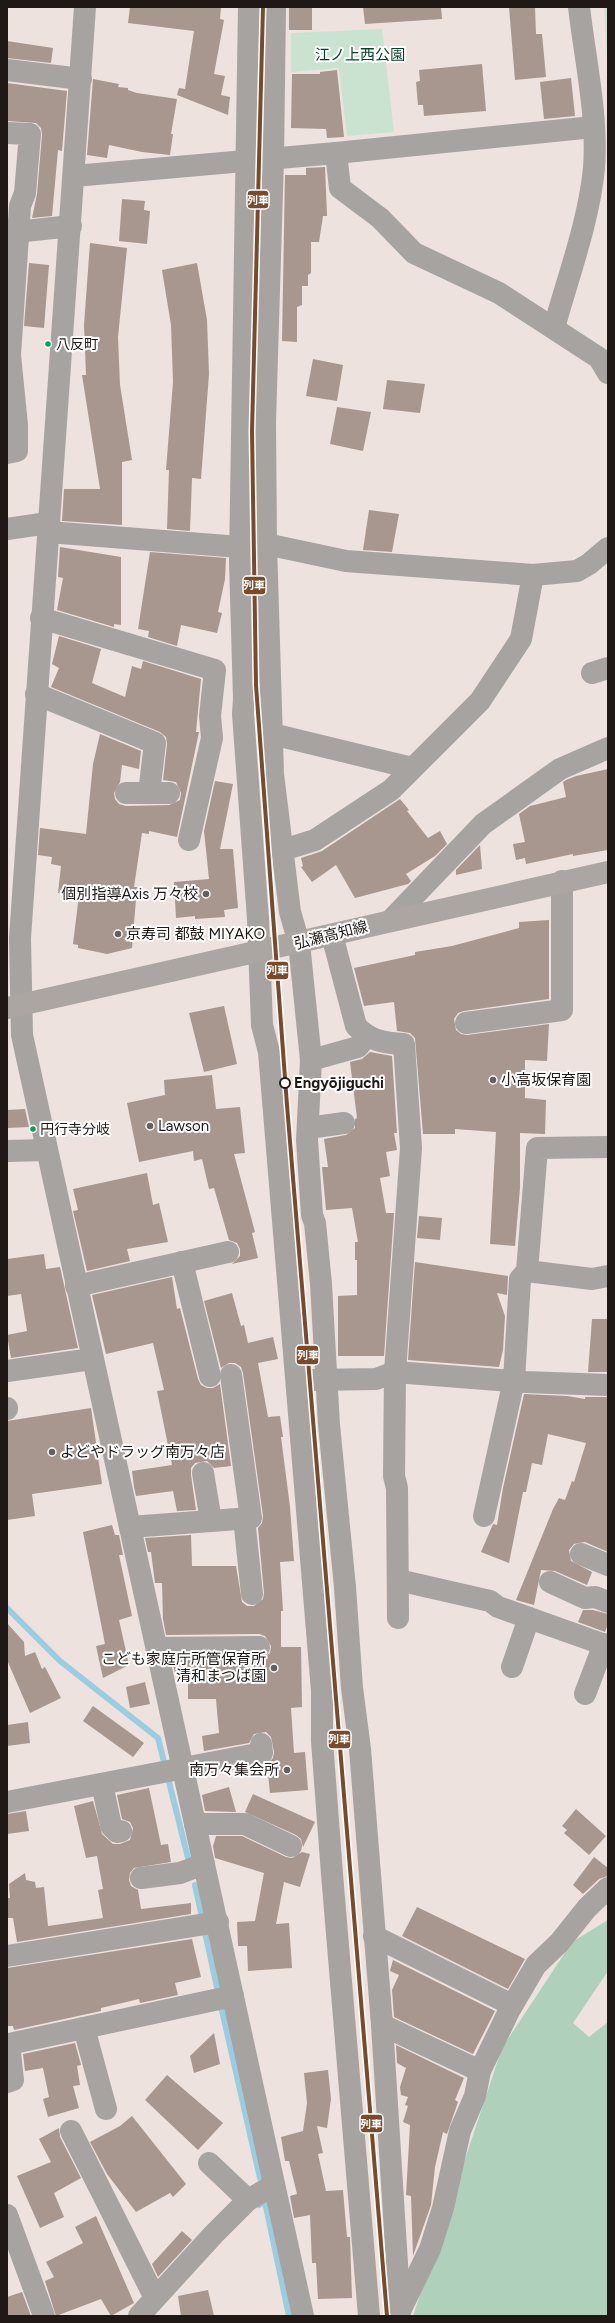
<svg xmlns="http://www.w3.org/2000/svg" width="615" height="2323" font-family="Figtree,'Noto Sans JP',sans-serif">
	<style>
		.green { fill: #c9e3d0 }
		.forest { fill: #afd0bb }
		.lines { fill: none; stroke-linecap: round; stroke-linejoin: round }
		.stream { stroke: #9bcde0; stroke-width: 6 }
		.building { fill: #a7978f }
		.minor { stroke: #a6a3a1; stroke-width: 22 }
		.major { stroke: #aca6a2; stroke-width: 22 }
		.rail-1-casing { stroke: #fff; stroke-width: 7 }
		.rail-1 { stroke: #7a4b2a; stroke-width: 4 }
		.bus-dot { fill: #00a651; stroke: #fff; stroke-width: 1.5 }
		.poi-dot { fill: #675f5b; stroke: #fff; stroke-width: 1.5 }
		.stop-dot { fill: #fff; stroke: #1f1815; stroke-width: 2 }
		.labels { text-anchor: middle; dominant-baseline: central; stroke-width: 4; stroke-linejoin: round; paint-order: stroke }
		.bus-label { font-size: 14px; fill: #1f1815; stroke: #fff; text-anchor: start }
		.park-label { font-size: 15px; fill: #033f29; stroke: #fff }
		.poi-label { font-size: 15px; fill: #1f1815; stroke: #fff; text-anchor: start }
		.street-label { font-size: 15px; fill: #1f1815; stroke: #fff }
		.stop-label { font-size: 15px; font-weight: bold; fill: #1f1815; stroke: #fff; text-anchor: start }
		.line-badge { stroke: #fff; stroke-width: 1.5 }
		.badge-label { font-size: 11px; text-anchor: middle; font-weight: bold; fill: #fff }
	</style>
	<rect width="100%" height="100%" fill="#ede2dd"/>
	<g class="green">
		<path d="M604,7H608V74Z"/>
		<path d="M382,29L394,132L347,136L339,68L291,72V33Z"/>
	</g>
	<path class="forest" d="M608,1920V1971L573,2023L589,2037L608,2022V2316H413L502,2048L572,1942Z"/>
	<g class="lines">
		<g class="stream">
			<path d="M7,1608L60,1661L158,1738L188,1858"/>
			<path d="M195,1885L202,1917"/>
			<path d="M205,1932L218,1992"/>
			<path d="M221,2006L260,2178"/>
			<path d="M259,2205L265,2202L289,2316"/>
		</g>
	</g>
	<g class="building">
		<path d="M130,7H221L220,19L224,20L214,74L225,76L221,95L230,97L228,115L177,95L179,88L185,89L194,31L128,23Z"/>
		<rect x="289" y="7" width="23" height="23"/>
		<path d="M363,7H441L442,19L365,24Z"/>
		<path d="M509,7H535L536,34H542L546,77L515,80Z"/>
		<path d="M7,41L53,48L51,63L7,58Z"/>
		<path d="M482,64L486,111L424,116L423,105H418L416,82L420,81L419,70Z"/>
		<path d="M337,70L344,137L327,138L326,129L291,128L292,74H320V72Z"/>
		<path d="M571,78L575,116L544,119L540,82Z"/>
		<path d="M93,79L119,84L118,87L128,88V90L137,93L177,99L171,134H173L170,155L142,152L109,145L107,158L87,155Z"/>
		<path d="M7,83L67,91L62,151L58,150L52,216L32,218L37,194L42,135L41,128L36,123L7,121Z"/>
		<path d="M325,167L327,216H323L319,242H311V273L308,275V286H302V305L297,307V342L282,341L285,175H306V168Z"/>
		<path d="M122,199L145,201L144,210L150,211L147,244L119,241Z"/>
		<path d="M90,243L127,248L118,337L120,385L132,460L122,462V525L62,521L64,489H100L82,375H86L84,325Z"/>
		<path d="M29,263L49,265L44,328L24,326Z"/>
		<path d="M197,263L207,320L209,374L201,479L192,478L190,531L167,529L169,470H166L173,382L171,325L162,270Z"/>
		<path d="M313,359L343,365L337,401L306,396Z"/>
		<path d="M387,380L425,384L420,413L383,409Z"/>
		<path d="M337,407L371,412L363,451L330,444Z"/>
		<path d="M369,510L399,514L392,552L363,550Z"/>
		<path d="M60,547L121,557V625L114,624V627L57,610L63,578L58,577Z"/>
		<path d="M150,552L226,558L225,579L218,612L222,613L217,633L181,625L177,646L148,637L149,631L138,629Z"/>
		<path d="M59,636L101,649L92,683L125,697L132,666L141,669L143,661L201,679L196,732H199L177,837L149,831V834L142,833L134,887H137L132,948L107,954L78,948V945L73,944L79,895L58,893L61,866L51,864L52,857L38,855L40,828L86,834L93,764L100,734L141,751L139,769L122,765L120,782L114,793L115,799L119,804L126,806L169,805L180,800L181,793L176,782L163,780L167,744L166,737L160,732L51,687L59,668L52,664Z"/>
		<path d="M608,769V850L573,856V854L526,864L525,858L516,860L513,844L525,842L519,814L530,806L566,797L563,782L566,780L576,776Z"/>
		<path d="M215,781L233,784L220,849H233L238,908L224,910L225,917L195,919V916L176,918L174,882L209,879L204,831Z"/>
		<path d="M400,799L409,810L407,811L428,838L440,831L447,844L435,856L406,874L411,881L408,884L355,898L336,865L312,882L301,867L303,866L301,858L322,851Z"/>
		<path d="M480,845L482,869L456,875V870Z"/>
		<path d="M549,920V999L464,1011L458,1013L454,1019L456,1030L461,1034L467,1035L549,1024L547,1061L525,1060V1098L546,1100L545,1134L520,1133V1188L515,1246L490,1244L496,1132L455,1129V1134H423L415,1038L410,1033L397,1031L394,1002L364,1006L354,968L415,955V952L452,946L519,928V922Z"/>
		<path d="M224,1006L237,1064L204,1072L189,1013Z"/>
		<path d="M370,1052L392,1056L397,1133H394L397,1150L386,1152L390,1176L380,1178L386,1213H394L384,1356H338V1296L357,1295V1260H355V1242H358L352,1208L326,1210L322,1167H328L324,1139L346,1135L355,1128V1119L357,1118L350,1062L362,1059Z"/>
		<path d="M212,1075L216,1109L240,1107L245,1153L234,1154L255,1232L252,1233L258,1258L232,1264L240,1256V1249L237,1243L229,1240L214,1188L209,1189L202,1159L194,1161L193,1151L139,1162L127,1103L165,1095L164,1080Z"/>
		<path d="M25,1109L29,1127L7,1128V1110Z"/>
		<path d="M147,1173L153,1205L159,1203L168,1242L127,1249L130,1261L87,1271L73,1211L78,1210L73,1189Z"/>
		<path d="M419,1216L442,1218L440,1240L417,1238Z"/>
		<path d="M44,1254L46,1269L60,1267L78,1348L11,1358L7,1335L27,1331L21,1294L7,1296V1259Z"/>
		<path d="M415,1262L508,1276L507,1295L497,1293L505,1316L503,1350L499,1367L408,1360Z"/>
		<path d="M172,1277L177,1309L180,1308L198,1379L201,1385L207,1388H213L220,1384L231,1466L214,1468L207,1461L195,1463L191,1468V1475L196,1510L177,1511L173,1491L136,1496L134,1487L132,1471L172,1465L157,1391L164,1390L153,1343L106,1354L92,1295Z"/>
		<path d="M232,1293L241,1326L244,1325L248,1343L273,1337L278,1359L258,1363L268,1417L280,1416L283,1437H281L290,1507L294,1561L280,1562L283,1611H281V1647H301L302,1707L291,1708L294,1753L305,1752L308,1790L270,1793L267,1764L273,1758L274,1752L271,1737L266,1732L254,1734L249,1743L204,1751L202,1736L219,1733L216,1699H188V1672L175,1673L172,1660H259L270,1653L271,1646L265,1636L259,1634L166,1635L163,1619L162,1583H155L151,1552H148L145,1538L191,1535L192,1566H236L242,1602L247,1606H254L263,1599L264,1593L258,1528L262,1523L263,1516L243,1373L241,1367L235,1363H229L221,1368L204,1301Z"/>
		<path d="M592,1319H608V1372H588Z"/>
		<path d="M524,1394L567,1396L585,1399V1397H608V1552L585,1542L574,1544L569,1550L571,1561L592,1572L587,1585L555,1571L541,1570L534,1605L516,1600L553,1509L559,1498L565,1500L572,1481L574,1482L586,1443L548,1434L542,1465L532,1463L526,1492H523L509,1563L481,1552L493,1524L497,1525L503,1488Z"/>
		<path d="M91,1408L102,1484L32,1494L35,1516L7,1520V1421Z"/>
		<path d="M112,1525L115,1535H119L123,1555H119L132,1616L119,1620L129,1665L103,1678L96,1646L105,1644L83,1532Z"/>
		<path d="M583,1610H593L608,1614V1624L605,1632L578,1622Z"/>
		<path d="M7,1623L24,1642L25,1656L35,1652L42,1669L45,1667L61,1698L30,1713L7,1660Z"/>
		<path d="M145,1682L150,1704L130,1708L126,1687Z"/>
		<path d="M93,1706L144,1743L133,1757L83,1721Z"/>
		<path d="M28,1722L30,1743L7,1746V1725Z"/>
		<path d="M229,1787L236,1812L205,1811L202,1795Z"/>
		<path d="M149,1788L161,1845L168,1844L171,1862L134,1868L130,1873L129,1880L131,1886L138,1890L141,1909L191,1903V1914L17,1942L13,1918H7V1898H10L9,1884L25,1873L26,1880L35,1882L36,1888L44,1887L48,1926L103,1918L98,1890L103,1889L97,1856L86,1858L74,1806L93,1801L102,1834L113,1844H120L130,1840L133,1828L130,1822L122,1819L117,1795Z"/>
		<path d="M253,1794L315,1822L303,1847L301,1839L296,1835L245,1812Z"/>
		<path d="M576,1809L606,1836L589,1855L564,1833L567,1830L562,1826Z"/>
		<path d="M26,1811L29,1831L7,1834V1814Z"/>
		<path d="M216,1836H242L286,1857L292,1858L302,1852L310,1854L300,1887L284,1882L276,1924L289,1923L292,1968L248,1971L247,1946H238L237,1922L255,1921L264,1873L215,1858L213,1846Z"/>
		<path d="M594,1857L608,1868V1876L599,1879L583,1894L573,1885Z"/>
		<path d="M417,1907L525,1959L508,1989L402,1936Z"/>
		<path d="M192,1939L201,1977L175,1983L178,1995L140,2003L139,1999L101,2008V2011L14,2030L13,2026H7V1968Z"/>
		<path d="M393,1960L495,2011L473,2054L394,2017L392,1990L399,1975L390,1971Z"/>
		<path d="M214,2033L220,2064L194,2073L190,2056Z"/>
		<path d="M75,2043L81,2065L77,2066L80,2085L73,2086L79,2108L48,2117L43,2099L49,2097L43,2068L25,2071L23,2054Z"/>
		<path d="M396,2045L464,2078L455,2100L458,2102L447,2134L443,2132L435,2167L431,2205L413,2256L411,2196L406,2195L410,2125L403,2122L408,2106L405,2105L408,2097L401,2095L400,2087L406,2068L397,2063Z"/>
		<path d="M328,2070L331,2099L327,2128L317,2126L323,2153L318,2154L326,2191L343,2190L347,2237H350L352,2298L318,2299L316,2263H312L310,2215L294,2218L290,2196L297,2194L289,2161H285L281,2137L303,2131L307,2103L304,2073Z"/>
		<path d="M167,2075L223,2123L198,2150L145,2100Z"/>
		<path d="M132,2116L186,2184L173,2197L170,2193L136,2212L107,2174L90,2142L120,2126Z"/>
		<path d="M59,2128L60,2137L81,2178L54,2193L64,2217L40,2228L17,2176L51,2162L39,2139Z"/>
		<path d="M96,2216L134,2303L111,2316L101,2299L56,2316L45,2281L54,2277L46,2262L83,2243L75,2227Z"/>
		<path d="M182,2231L192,2240L158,2277L152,2264Z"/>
		<path d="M208,2290L214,2316H181L178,2296Z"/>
		<path d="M22,2292L31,2316H7V2297Z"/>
	</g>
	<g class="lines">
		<g class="minor">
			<path d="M85,7L20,938L22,1035L303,2316"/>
			<path d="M249,7L240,562L244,699L243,714L258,919L262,1025L269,1052L322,1691V1741L332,1874L369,2316"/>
			<path d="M275,7L273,158L265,422L266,544L273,774L290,912L299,943L311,1060L307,1140L312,1215L315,1223L321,1284L329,1425L345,1587L352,1688L360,1749L382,2025L400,2311"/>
			<path d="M7,70L81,79"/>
			<path d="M7,133L30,134L25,193L20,206L10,355L17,425V451L7,453"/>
			<path d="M336,153L340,188L380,218L414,253L499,293L599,358L608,373"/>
			<path d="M74,176L336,153L593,127"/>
			<path d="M7,233L71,226"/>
			<path d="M554,328C568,277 589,221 594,168C598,116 585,59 579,7"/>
			<path d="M7,529L48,523"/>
			<path d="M48,532L240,547L266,544L346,561L533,575L577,571L589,564L608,548"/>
			<path d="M41,618L215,670L210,716L212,738L189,840"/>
			<path d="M592,673L608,668"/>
			<path d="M36,694L155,743L149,793"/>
			<path d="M272,734L412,768"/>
			<path d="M126,793H169"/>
			<path d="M283,850L315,840L391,790L480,701L521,639L533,575"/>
			<path d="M390,921L483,824L560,769L608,748"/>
			<path d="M332,935L356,1026C370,1041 384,1043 404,1044L411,1148L395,1372L394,1476L397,1488L398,1618"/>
			<path d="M466,1023L562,1010V881"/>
			<path d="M311,1060L358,1047L366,1037"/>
			<path d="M308,1128L344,1123"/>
			<path d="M7,1151L46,1150"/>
			<path d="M182,1262L210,1376"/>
			<path d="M527,1271L592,1279L608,1276"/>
			<path d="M76,1286L228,1252"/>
			<path d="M7,1371L92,1359"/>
			<path d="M313,1380L376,1379L395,1372L525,1382L608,1385"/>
			<path d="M7,1408V1409"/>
			<path d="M203,1473L211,1521"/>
			<path d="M484,1516L514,1380L520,1279L527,1271L537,1148L608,1147"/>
			<path d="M244,1518L252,1594"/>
			<path d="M130,1527L251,1518L231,1375"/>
			<path d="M581,1554L608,1565"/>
			<path d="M398,1580L490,1601L498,1607L608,1646"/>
			<path d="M550,1582L585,1598L595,1597L608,1602"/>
			<path d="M157,1648L259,1647"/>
			<path d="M512,1667L529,1618"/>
			<path d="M585,1694L604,1644"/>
			<path d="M102,1784L111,1826L117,1832L121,1831"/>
			<path d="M7,1802L262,1753L261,1744"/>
			<path d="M195,1824H245L291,1846"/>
			<path d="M141,1878L180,1873L204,1864"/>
			<path d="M374,1936L512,2005"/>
			<path d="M7,1956L218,1922"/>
			<path d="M382,2025L480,2071"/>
			<path d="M84,2028L106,2109"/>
			<path d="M7,2082L13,2080L9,2044L233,1996"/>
			<path d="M71,2131L155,2298"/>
			<path d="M209,2163L248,2200"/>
			<path d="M7,2215L44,2316"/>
			<path d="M400,2311L430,2249L443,2208L460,2131L475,2096L480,2071L509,2011L536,1965L559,1943L587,1908L608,1888"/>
			<path d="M139,2316L214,2234L248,2200L274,2185"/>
		</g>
		<path class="major" d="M7,1008L608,872"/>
		<defs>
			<path id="rail-1" d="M263,7L252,431L256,685L287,1105L387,2316"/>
		</defs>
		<use href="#rail-1" class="rail-1-casing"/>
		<use href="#rail-1" class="rail-1"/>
	</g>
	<g class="bus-dot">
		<circle cx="48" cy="344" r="3.5"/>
		<circle cx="33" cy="1129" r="3.5"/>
	</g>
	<g class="poi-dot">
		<circle cx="206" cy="894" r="4"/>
		<circle cx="118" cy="934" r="4"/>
		<circle cx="493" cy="1080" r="4"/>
		<circle cx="150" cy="1126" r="4"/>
		<circle cx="52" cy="1452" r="4"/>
		<circle cx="274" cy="1668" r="4"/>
		<circle cx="287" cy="1770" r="4"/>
	</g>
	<circle class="stop-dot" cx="285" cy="1083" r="5"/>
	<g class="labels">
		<g class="bus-label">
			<text x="56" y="344">八反町</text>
			<text x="40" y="1129">円行寺分岐</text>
		</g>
		<g class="park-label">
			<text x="360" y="55">江ノ上西公園</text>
		</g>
		<g class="poi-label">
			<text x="198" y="894" text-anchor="end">個別指導Axis 万々校</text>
			<text x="126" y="934">京寿司 都鼓 MIYAKO</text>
			<text x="501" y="1080">小高坂保育園</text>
			<text x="158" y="1126">Lawson</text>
			<text x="60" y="1452">よどやドラッグ南万々店</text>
			<text x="266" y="1659" text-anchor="end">こども家庭庁所管保育所<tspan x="266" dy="17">清和まつば園</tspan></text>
			<text x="279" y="1770" text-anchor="end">南万々集会所</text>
		</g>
		<g class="street-label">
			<text transform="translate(331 935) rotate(-14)">弘瀬高知線</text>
		</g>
		<g class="stop-label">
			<text x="294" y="1083">Engyōjiguchi</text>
		</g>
	</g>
	<g class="line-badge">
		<rect x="247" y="190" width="22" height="19" rx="4" fill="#7a4b2a"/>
		<rect x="243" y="576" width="23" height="19" rx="4" fill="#7a4b2a"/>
		<rect x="266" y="961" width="23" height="19" rx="4" fill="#7a4b2a"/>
		<rect x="296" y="1345" width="23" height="20" rx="4" fill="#7a4b2a"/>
		<rect x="328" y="1730" width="23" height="19" rx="4" fill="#7a4b2a"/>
		<rect x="360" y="2114" width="23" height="19" rx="4" fill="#7a4b2a"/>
	</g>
	<g class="badge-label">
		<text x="258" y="204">列車</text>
		<text x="254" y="589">列車</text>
		<text x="277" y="974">列車</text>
		<text x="308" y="1359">列車</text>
		<text x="339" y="1743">列車</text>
		<text x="371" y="2128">列車</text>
	</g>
	<rect width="615" height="2323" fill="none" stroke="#1f1815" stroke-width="16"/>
</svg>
